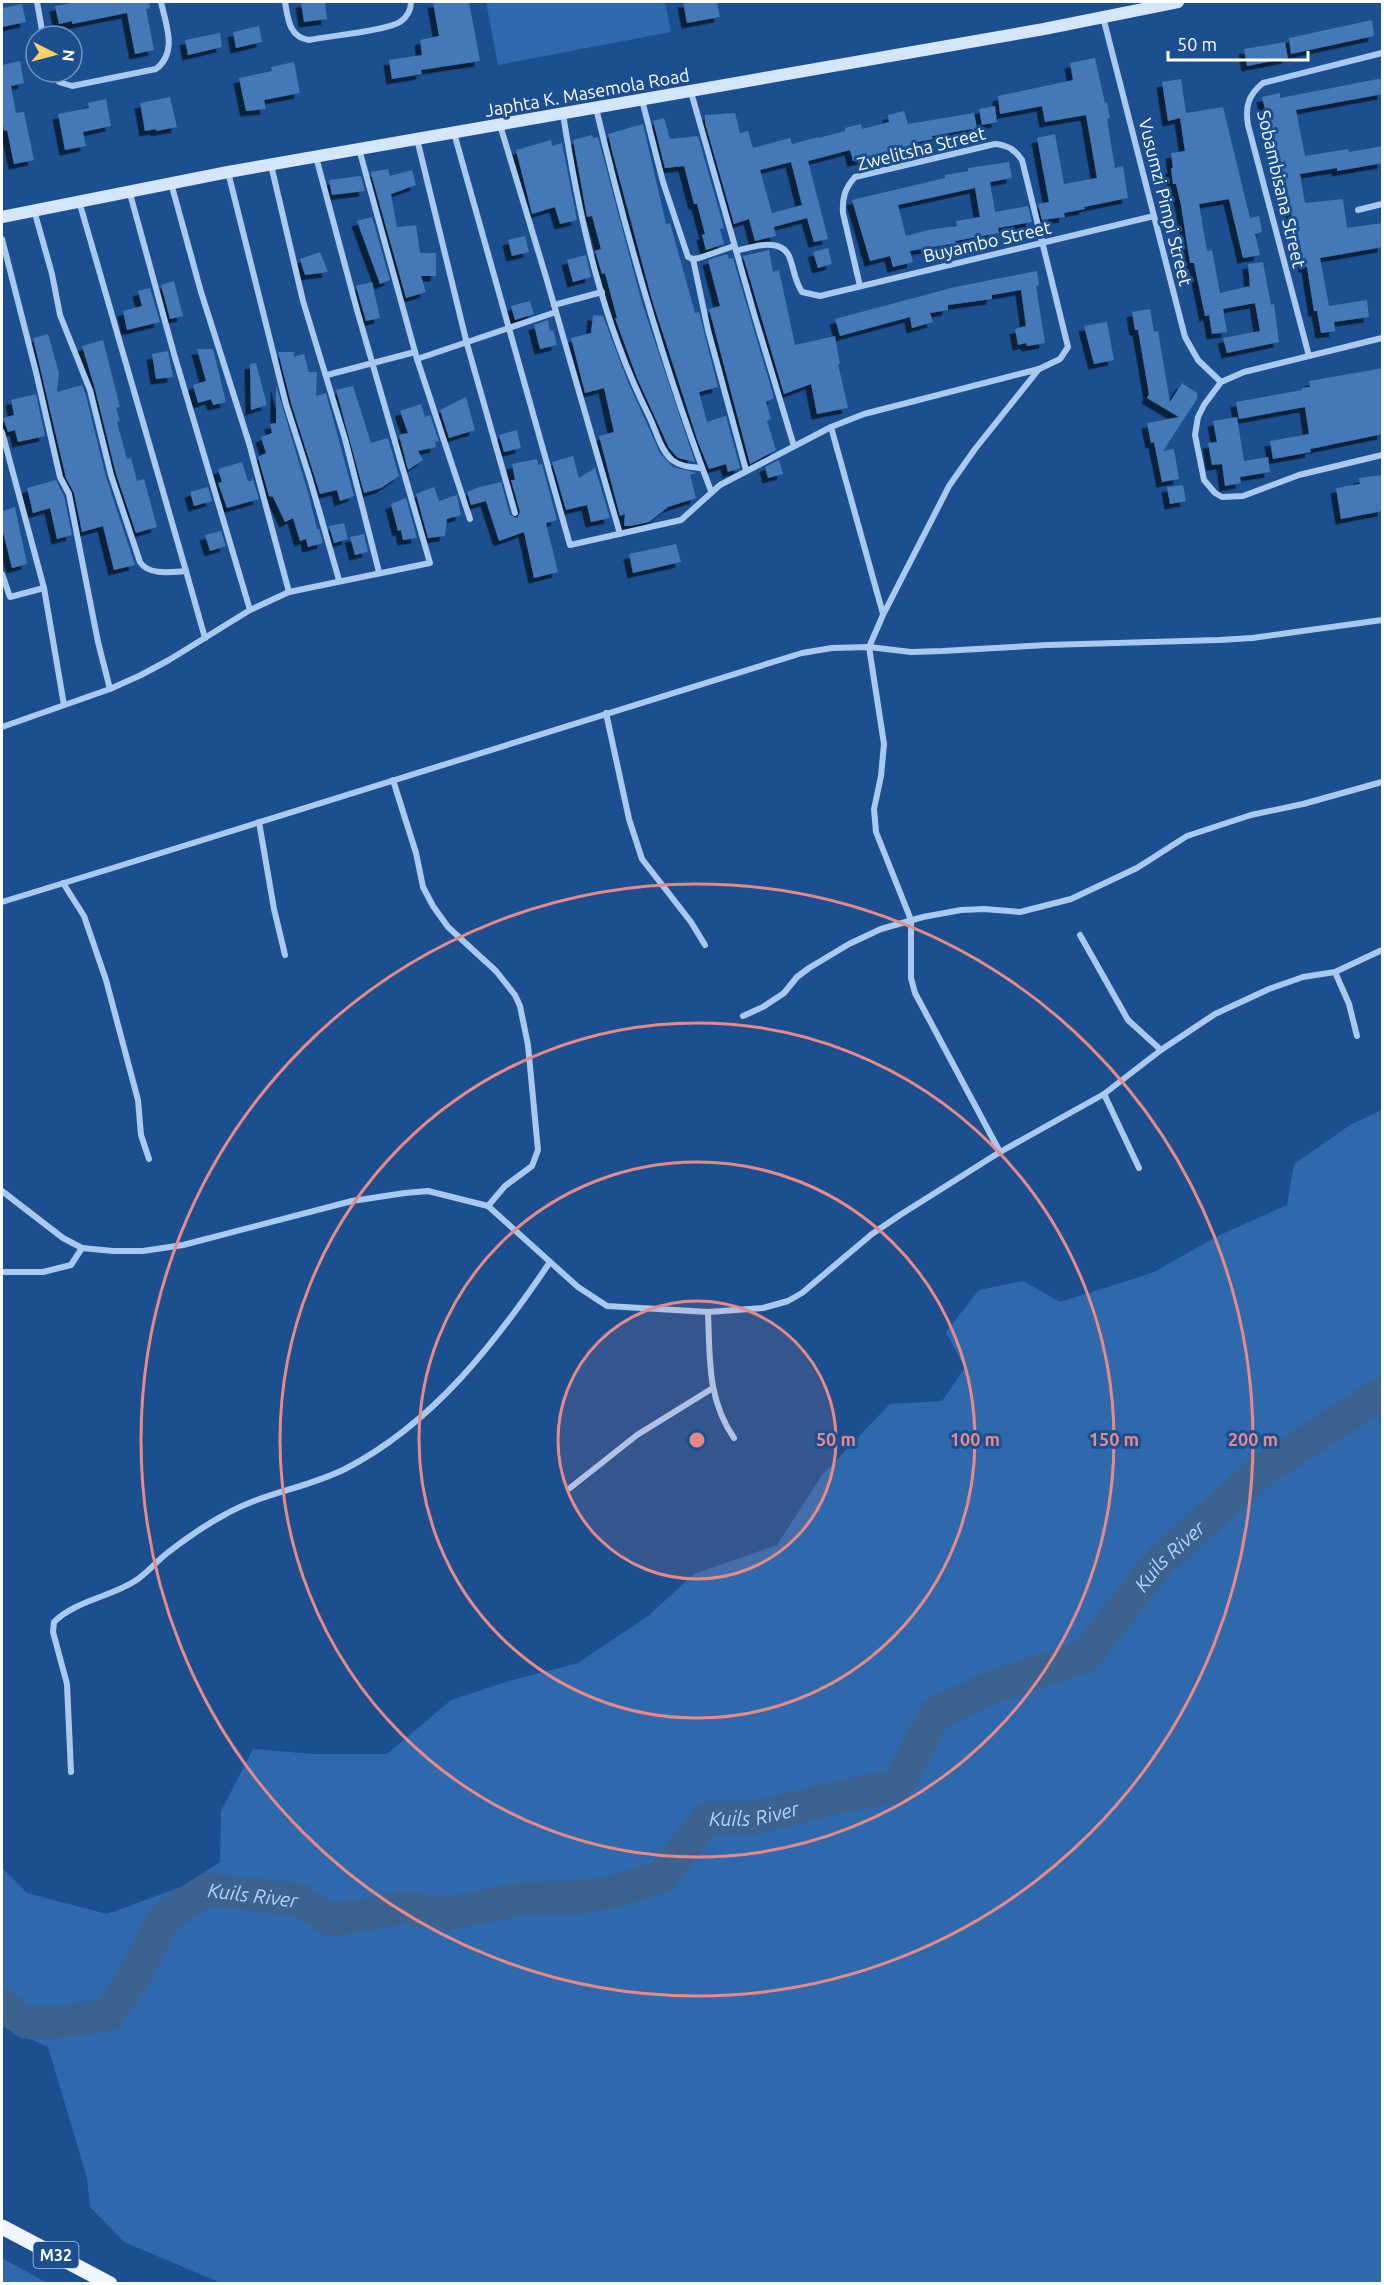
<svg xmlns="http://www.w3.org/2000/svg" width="1384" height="2285" font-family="Ubuntu,sans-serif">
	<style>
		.green { fill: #2e69ad }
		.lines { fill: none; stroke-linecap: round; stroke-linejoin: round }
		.river { stroke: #3c6290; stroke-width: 33 }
		.building { fill: #4478b7; fill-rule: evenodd; filter: url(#shadow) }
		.street { stroke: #a9c9ee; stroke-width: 6 }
		.secondary { stroke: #d6e6fa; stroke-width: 12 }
		.primary { stroke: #f0f6ff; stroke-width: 15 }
		.ring { fill: none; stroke: #e88989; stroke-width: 3 }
		.labels { text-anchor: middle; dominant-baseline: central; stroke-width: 6; stroke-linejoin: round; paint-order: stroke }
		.shield { fill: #1b4f8f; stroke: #bbcadd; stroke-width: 1.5 }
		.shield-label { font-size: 16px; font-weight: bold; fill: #fff }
		.street-label { font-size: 18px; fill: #fff; stroke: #1b4f8f }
		.water-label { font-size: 20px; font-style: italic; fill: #b5d3f5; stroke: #1b4f8f }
		.centre { fill: #e88989; stroke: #1b4f8f; stroke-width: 3 }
		.ring-label { font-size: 18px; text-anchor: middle; font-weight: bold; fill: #e88989; stroke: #1b4f8f; stroke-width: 6; stroke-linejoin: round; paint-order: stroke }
	</style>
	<defs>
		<filter id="shadow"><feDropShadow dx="-5.5" dy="5.5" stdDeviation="0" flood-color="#0009"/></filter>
	</defs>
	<rect width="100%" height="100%" fill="#1b4f8f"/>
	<g class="green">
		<path d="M486,2H665L671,32L498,65Z"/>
		<path d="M1382,1110V2283H221L124,2242L90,2207L87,2178L48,2047L2,2026V1868L27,1893L107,1914L184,1886L220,1862L221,1811L253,1749L314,1754H387L451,1700L509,1681L578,1663L648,1616L694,1574L777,1545L822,1475L890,1404L942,1401L965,1368L946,1332L979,1290L1023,1281L1060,1302L1152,1273L1220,1235L1287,1205L1294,1164L1350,1125Z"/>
		<path d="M2,2258L47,2283H2Z"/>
	</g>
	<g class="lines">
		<path class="river" id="s1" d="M2,2005L26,2022H56L108,2015L130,1983L165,1917L208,1889L299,1900L332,1920L402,1908L447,1914L520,1899L580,1897L612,1892L662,1877L707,1818H754L844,1796L897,1786L935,1714L990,1688L1085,1656L1158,1563L1261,1471L1382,1393"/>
	</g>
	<g class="building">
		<path d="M77,2H149L150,8L146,9L154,50L135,54L127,13L72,24V21L59,24L55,6Z"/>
		<path d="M301,2H325L327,19L304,22Z"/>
		<path d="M433,2H469L480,61L421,70L422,74L392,79L389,60L422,55L420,40L439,36Z"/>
		<path d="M683,2H717L720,17L687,23Z"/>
		<path d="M22,4L26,22L2,27V8Z"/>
		<path d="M1372,20L1374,36L1291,54L1289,38Z"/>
		<path d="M259,26L262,42L236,48L233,32Z"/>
		<path d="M220,33L222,47L188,55L185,40Z"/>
		<path d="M1285,42L1288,58L1247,66L1244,49Z"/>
		<path d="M1095,58L1105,103L1107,102L1110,118L1107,119L1115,168L1123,166L1128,198L1084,207L1085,209L1064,213L1065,217L1042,220L1038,204L1049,202L1037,138L1055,134L1064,184L1097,178L1086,115L1045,122L1042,106L1000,114L998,96L1073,80L1070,63Z"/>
		<path d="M20,61L24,83L11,86L16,113L24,112L34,160L14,164L7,130L4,131L2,119V65Z"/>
		<path d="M294,62L300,93L264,100L266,109L246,111L239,78L272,71L271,67Z"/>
		<path d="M1383,78V94L1296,110L1305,156L1348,149L1349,152L1383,146V163L1337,171V168L1300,174L1305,203L1343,199L1347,228L1383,223V247L1320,258L1329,306L1367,300L1369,317L1334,322L1335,331L1321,333L1317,311H1314L1307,267H1304L1296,223H1293L1285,178H1282L1279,158H1277L1262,97L1280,93V98Z"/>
		<path d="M1181,79L1186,113L1223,107L1250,218L1259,216L1262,232L1255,234L1260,255L1243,258L1229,199L1199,204L1207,251L1212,250L1220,293L1250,286L1248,264L1263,262L1271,305L1274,304L1279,342L1227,353L1223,338L1260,331L1255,303L1223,309L1227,332L1212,334L1209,315L1205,316L1194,263H1190L1181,205L1176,184H1173L1171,168H1173L1171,153L1185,151L1180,118L1168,121L1162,82Z"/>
		<path d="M170,97L177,127L156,131V129L145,131L140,103Z"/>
		<path d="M106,99L111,126L83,132L86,146L65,150L58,114L89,108L88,103Z"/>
		<path d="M995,106L997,122L982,125L979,109Z"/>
		<path d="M904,111L908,124L974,113L977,128L932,136L933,139L913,143L915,151L898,155V153L853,161L850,150L808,161L828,239L814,242L807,218L774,227L776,236L755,241L749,219L734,224L705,123V115L735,113L740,133L748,131L753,148L790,138L792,144L818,137V138L845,131V128L861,124L862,129L889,122L888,115ZM791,162L802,205L772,213L760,170Z"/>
		<path d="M664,118L670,139L698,136L724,228L720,229L724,244L706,250L702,235L705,234L697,204H694L684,166L665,168L653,121Z"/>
		<path d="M643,124L666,224L670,223L695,313L699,312L718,387L699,392L707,422L726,416L740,468L728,472L726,464L709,469L698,442L652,300L613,155L608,134Z"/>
		<path d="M592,135L593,138L598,137L642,303L695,462L678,458L669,448L637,378L615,318H617L605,273L602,274L595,251L601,249L592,216L587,217L573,140Z"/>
		<path d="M551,140L552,146L562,143L577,220L560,224L555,207L532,214L516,150Z"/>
		<path d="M1009,162L1012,178L990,182L995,212L1028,206L1032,222L998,228L999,233L955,241L956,243L910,251L913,262L893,267L890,256L870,261L852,200L945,178V175L968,171V168ZM975,188L980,217L956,221L957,226L928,230L906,236L898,205Z"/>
		<path d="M388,169L390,176L412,170L416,185L391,194L397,227L416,225L420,253H436V276H421L426,292L406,298L371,174V172Z"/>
		<path d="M361,176L365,191L332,195L329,180Z"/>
		<path d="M372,217L390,280L380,284L357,221Z"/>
		<path d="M525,236L529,252L512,256L508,240Z"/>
		<path d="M828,248L832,264L818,268L813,252Z"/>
		<path d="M769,250L773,272L779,270L795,345L835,336L840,364H838L848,408L817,414L811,384L784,394L743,256Z"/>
		<path d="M320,252L328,272L305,275L300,259Z"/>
		<path d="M727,254L729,259L733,258L774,398L766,402L771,419L767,421L776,450L750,464L709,309L720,306L708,260Z"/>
		<path d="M586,255L591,277L573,282L567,260Z"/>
		<path d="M1037,271L1039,285L1036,286L1045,343L1027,346L1026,343L1018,345L1015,329L1026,326L1021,290L992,295V299L948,305V310L930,313L933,322L912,328L910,317L840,336L835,319L955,287Z"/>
		<path d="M174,281L183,316L170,319L161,285Z"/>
		<path d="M372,282L380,318L366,321L356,286Z"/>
		<path d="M150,288L160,322L127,330L123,311L142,306L138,291Z"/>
		<path d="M530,301L534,314L515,320L511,306Z"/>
		<path d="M1150,309L1154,332L1158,331L1170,402L1182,383L1197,393V399L1163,451L1174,449L1179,479L1162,482L1154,442L1151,443L1147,423L1179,417L1147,398L1149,394L1138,330H1135L1132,312Z"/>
		<path d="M593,315L603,316L628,382L660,453L673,467L697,473L690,475L696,498L668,507L649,522L630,526H624L625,514L620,516L599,436L614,432L604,388L585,393L571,338L591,333Z"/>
		<path d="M548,320L550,331L553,330L557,345L540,349L534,325Z"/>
		<path d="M1107,322L1114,360L1094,364L1084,326Z"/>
		<path d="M48,334L59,373L57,392L82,385L85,392L106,477L135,565L114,570L103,526L82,532L74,493L66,478L33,338Z"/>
		<path d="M103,340L120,407L116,408L120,421L117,422L127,459L131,458L137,481L144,479L157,527L136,533L116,474L95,389L82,346Z"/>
		<path d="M197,349H213L226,402L213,405L211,399L198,403L193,385L206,381Z"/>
		<path d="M168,351L173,377L156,379L152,354Z"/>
		<path d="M278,352H294V357L304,354L309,372H317L316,396L326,393L354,496L340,501L337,490L320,494L291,403Z"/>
		<path d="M256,363L267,405L251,410L250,364Z"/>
		<path d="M1383,368V434L1310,449L1311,452L1273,459L1270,441L1309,434L1305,407L1239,419L1236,402L1302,390V388L1310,387L1309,381Z"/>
		<path d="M276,385L309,496L317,529H319L323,543L308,547L306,539L300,541L293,518L285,522L273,497L269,496L258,457L266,453L261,437L272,433L270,424L276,423Z"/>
		<path d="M353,386L371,443L388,438L399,476L381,488L364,493L336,390Z"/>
		<path d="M36,394L45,436L18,442L15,430L8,432L3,418L14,415L11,400Z"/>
		<path d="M466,397L475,430L449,438L440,410Z"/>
		<path d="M421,404L425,417L430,415L439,441L435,442L436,447L418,451L423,460L408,470L399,435L408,433L400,411Z"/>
		<path d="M1237,417L1244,461L1268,457L1270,472L1240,477L1241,483L1225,486L1222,464L1212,465L1208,443L1217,442L1213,421Z"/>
		<path d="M517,430L521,448L504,452L499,435Z"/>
		<path d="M573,456L579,478L595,468L610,518L591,522L587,505L566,510L552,462Z"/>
		<path d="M537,459L538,465L542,464L557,520L546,523L558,572L534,578L524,532L499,541L486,501L471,505L467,492L480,487L501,482L510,515L517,518L520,512L511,480H515L512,464Z"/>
		<path d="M779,460L783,474L768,478L765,467Z"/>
		<path d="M242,462L248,481H252V476L259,499L227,508L218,483L222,482L218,469Z"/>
		<path d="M1383,475V511L1341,519L1336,488L1360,484L1359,478Z"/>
		<path d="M56,480L64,496L72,535L57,539L50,508L33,513L27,488Z"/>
		<path d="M1183,485L1186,501L1170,504L1167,487Z"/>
		<path d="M208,487L212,501L194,506L190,492Z"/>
		<path d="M434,487L439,501L457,495L461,515L447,519L445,536L428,538L416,494Z"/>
		<path d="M406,498L417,538L403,540L401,530L398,531L391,504Z"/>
		<path d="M15,507L27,564L12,568L2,528V511Z"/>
		<path d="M344,523L348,539L334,543L329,526Z"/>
		<path d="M221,531L226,546L210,551L205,535Z"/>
		<path d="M364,534L368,552L355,555L350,537Z"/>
		<path d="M676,544L681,562L633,573L629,554Z"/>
	</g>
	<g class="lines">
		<g class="street">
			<path d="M37,2L43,36"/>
			<path d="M285,2C288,19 289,37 309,40C329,36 385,31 400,22C407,17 411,10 411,2"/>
			<path d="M1103,17L1185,337L1198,360L1221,382"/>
			<path d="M51,72L59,82L72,86L156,69C178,52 166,25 161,2"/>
			<path d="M691,92L755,317L794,446"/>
			<path d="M642,100L663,182L688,257L693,259L699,258L734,246"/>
			<path d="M596,108C627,238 663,366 711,491"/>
			<path d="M563,114C579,217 602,322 649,416C656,430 660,449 672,460C681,467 692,467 702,468"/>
			<path d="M500,125L546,277L620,534"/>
			<path d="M454,133L570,545L681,520L720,485L831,427L864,414L1039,369L1060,359L1068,347L1022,160C1015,150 1008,145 995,144L855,177C845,188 842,198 843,213L860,286"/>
			<path d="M417,139L467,344L515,513"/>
			<path d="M359,149L417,359L470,519"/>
			<path d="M271,165L303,301L345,439L379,572"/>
			<path d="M228,172L286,404L310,479L339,580"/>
			<path d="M171,183L201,292L249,443L289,592"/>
			<path d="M129,190L174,354L250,610"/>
			<path d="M34,210L52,274L60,315L90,390L111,475L140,562C149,576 172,572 186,571L79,201"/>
			<path d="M1358,210L1382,204"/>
			<path d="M2,239L36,372L60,477L69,494L98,642L110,689"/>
			<path d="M736,251C751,247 780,237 789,256C794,268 794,280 802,292L820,296L1154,216"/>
			<path d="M693,259L708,330L746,470"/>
			<path d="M554,305L602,292"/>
			<path d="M1382,338L1244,372L1221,382L1204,405L1198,417L1195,435L1204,480L1215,493L1222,497L1243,496L1299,475L1382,455"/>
			<path d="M1309,356L1248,125C1245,107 1248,95 1263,83L1382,53"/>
			<path d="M417,359L556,312"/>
			<path d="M327,375L415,352"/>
			<path d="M831,427L883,614"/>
			<path d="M2,432L44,588L64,705"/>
			<path d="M186,571L205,638"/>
			<path d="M2,574L10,597L44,588"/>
			<path d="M606,713L629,819L642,859L691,922L705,945"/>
			<path d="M2,727L110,689L141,675L169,660L250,610L289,592L430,563L357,310L316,157"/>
			<path d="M259,822L274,909L285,955"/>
			<path d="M63,883L84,916L106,980L138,1100L141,1135L149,1159"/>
			<path d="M2,902L116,867L802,653L832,648L869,647L911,652L942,651L1047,645L1219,640L1252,638L1382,620"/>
			<path d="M1080,935L1128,1020L1161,1050"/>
			<path d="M1335,972L1349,1004L1357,1036"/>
			<path d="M743,1016L763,1007L784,993L797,977L809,968L849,944L881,929L923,917L961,910L984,909L1020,912L1071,899L1137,868L1187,836L1251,815L1303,804L1382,782"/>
			<path d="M1104,1094L1139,1168"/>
			<path d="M1000,1152L915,993L911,978V920L876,832L874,809L881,776L884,744L869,647L883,615L949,486L975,449L1039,369"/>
			<path d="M2,1191L63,1238L82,1248L113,1251H143L183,1245L352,1201L405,1193L428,1191L488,1206L505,1186L532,1166L538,1150L528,1045L520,1006L515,995L496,971L448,927L433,906L423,887L416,853L393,780"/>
			<path d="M488,1206L578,1287L607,1306L708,1312L763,1308L788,1301L802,1293L872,1234L900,1215L1000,1152L1104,1094L1161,1050L1215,1014L1269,989L1303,977L1335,972L1382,950"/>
			<path d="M2,1272H43L71,1265L82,1248"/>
			<path d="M708,1312C710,1358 707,1399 734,1438"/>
			<path d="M570,1488L637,1435L713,1388"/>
			<path d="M71,1772L67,1684L53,1632L54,1622C75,1601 110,1597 135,1581C146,1574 155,1563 166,1554C184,1540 205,1525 226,1514C263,1493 307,1488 345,1469C433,1424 496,1342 550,1262"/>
		</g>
		<path class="secondary" d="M2,217L228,172L1044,29L1178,2"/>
		<path class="primary" d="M2,2227L110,2284"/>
	</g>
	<circle cx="697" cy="1440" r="139" fill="#e88989" fill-opacity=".12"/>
	<g class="ring">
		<circle cx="697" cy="1440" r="139"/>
		<circle cx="697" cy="1440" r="278"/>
		<circle cx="697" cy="1440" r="417"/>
		<circle cx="697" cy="1440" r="556"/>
	</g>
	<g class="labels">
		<rect class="shield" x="33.5" y="2242" width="45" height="26" rx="4.5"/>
		<g class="shield-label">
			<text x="56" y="2255">M32</text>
		</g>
		<g class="street-label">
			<text transform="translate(587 92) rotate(-10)">Japhta K. Masemola Road</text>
			<text transform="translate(921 148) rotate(-14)">Zwelitsha Street</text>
			<text transform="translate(1282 189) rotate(77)">Sobambisana Street</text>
			<text transform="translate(1166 202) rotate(76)">Vusumzi Pimpi Street</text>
			<text transform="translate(987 241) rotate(-13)">Buyambo Street</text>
		</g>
		<g class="water-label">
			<text stroke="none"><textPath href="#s1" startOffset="1384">Kuils River</textPath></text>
			<text stroke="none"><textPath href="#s1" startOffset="864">Kuils River</textPath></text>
			<text stroke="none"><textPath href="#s1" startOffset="322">Kuils River</textPath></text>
		</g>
	</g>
	<circle cx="697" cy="1440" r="9" class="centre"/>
	<g class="ring-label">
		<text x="836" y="1446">50 m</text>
		<text x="975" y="1446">100 m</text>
		<text x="1114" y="1446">150 m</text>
		<text x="1253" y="1446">200 m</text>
	</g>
	<rect width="1384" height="2285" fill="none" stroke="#ffffff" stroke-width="6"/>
	<g transform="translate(54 54) rotate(96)"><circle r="28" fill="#1b4f8f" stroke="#7695bc" stroke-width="1.5"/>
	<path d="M0-4.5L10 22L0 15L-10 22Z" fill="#ffd166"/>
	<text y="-9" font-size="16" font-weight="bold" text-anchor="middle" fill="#ffffff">N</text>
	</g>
	<path d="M1168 51v9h140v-9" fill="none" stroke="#ffffff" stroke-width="3"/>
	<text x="1177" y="51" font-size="18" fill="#ffffff" stroke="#1b4f8f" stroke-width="4.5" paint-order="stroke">50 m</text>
</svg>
